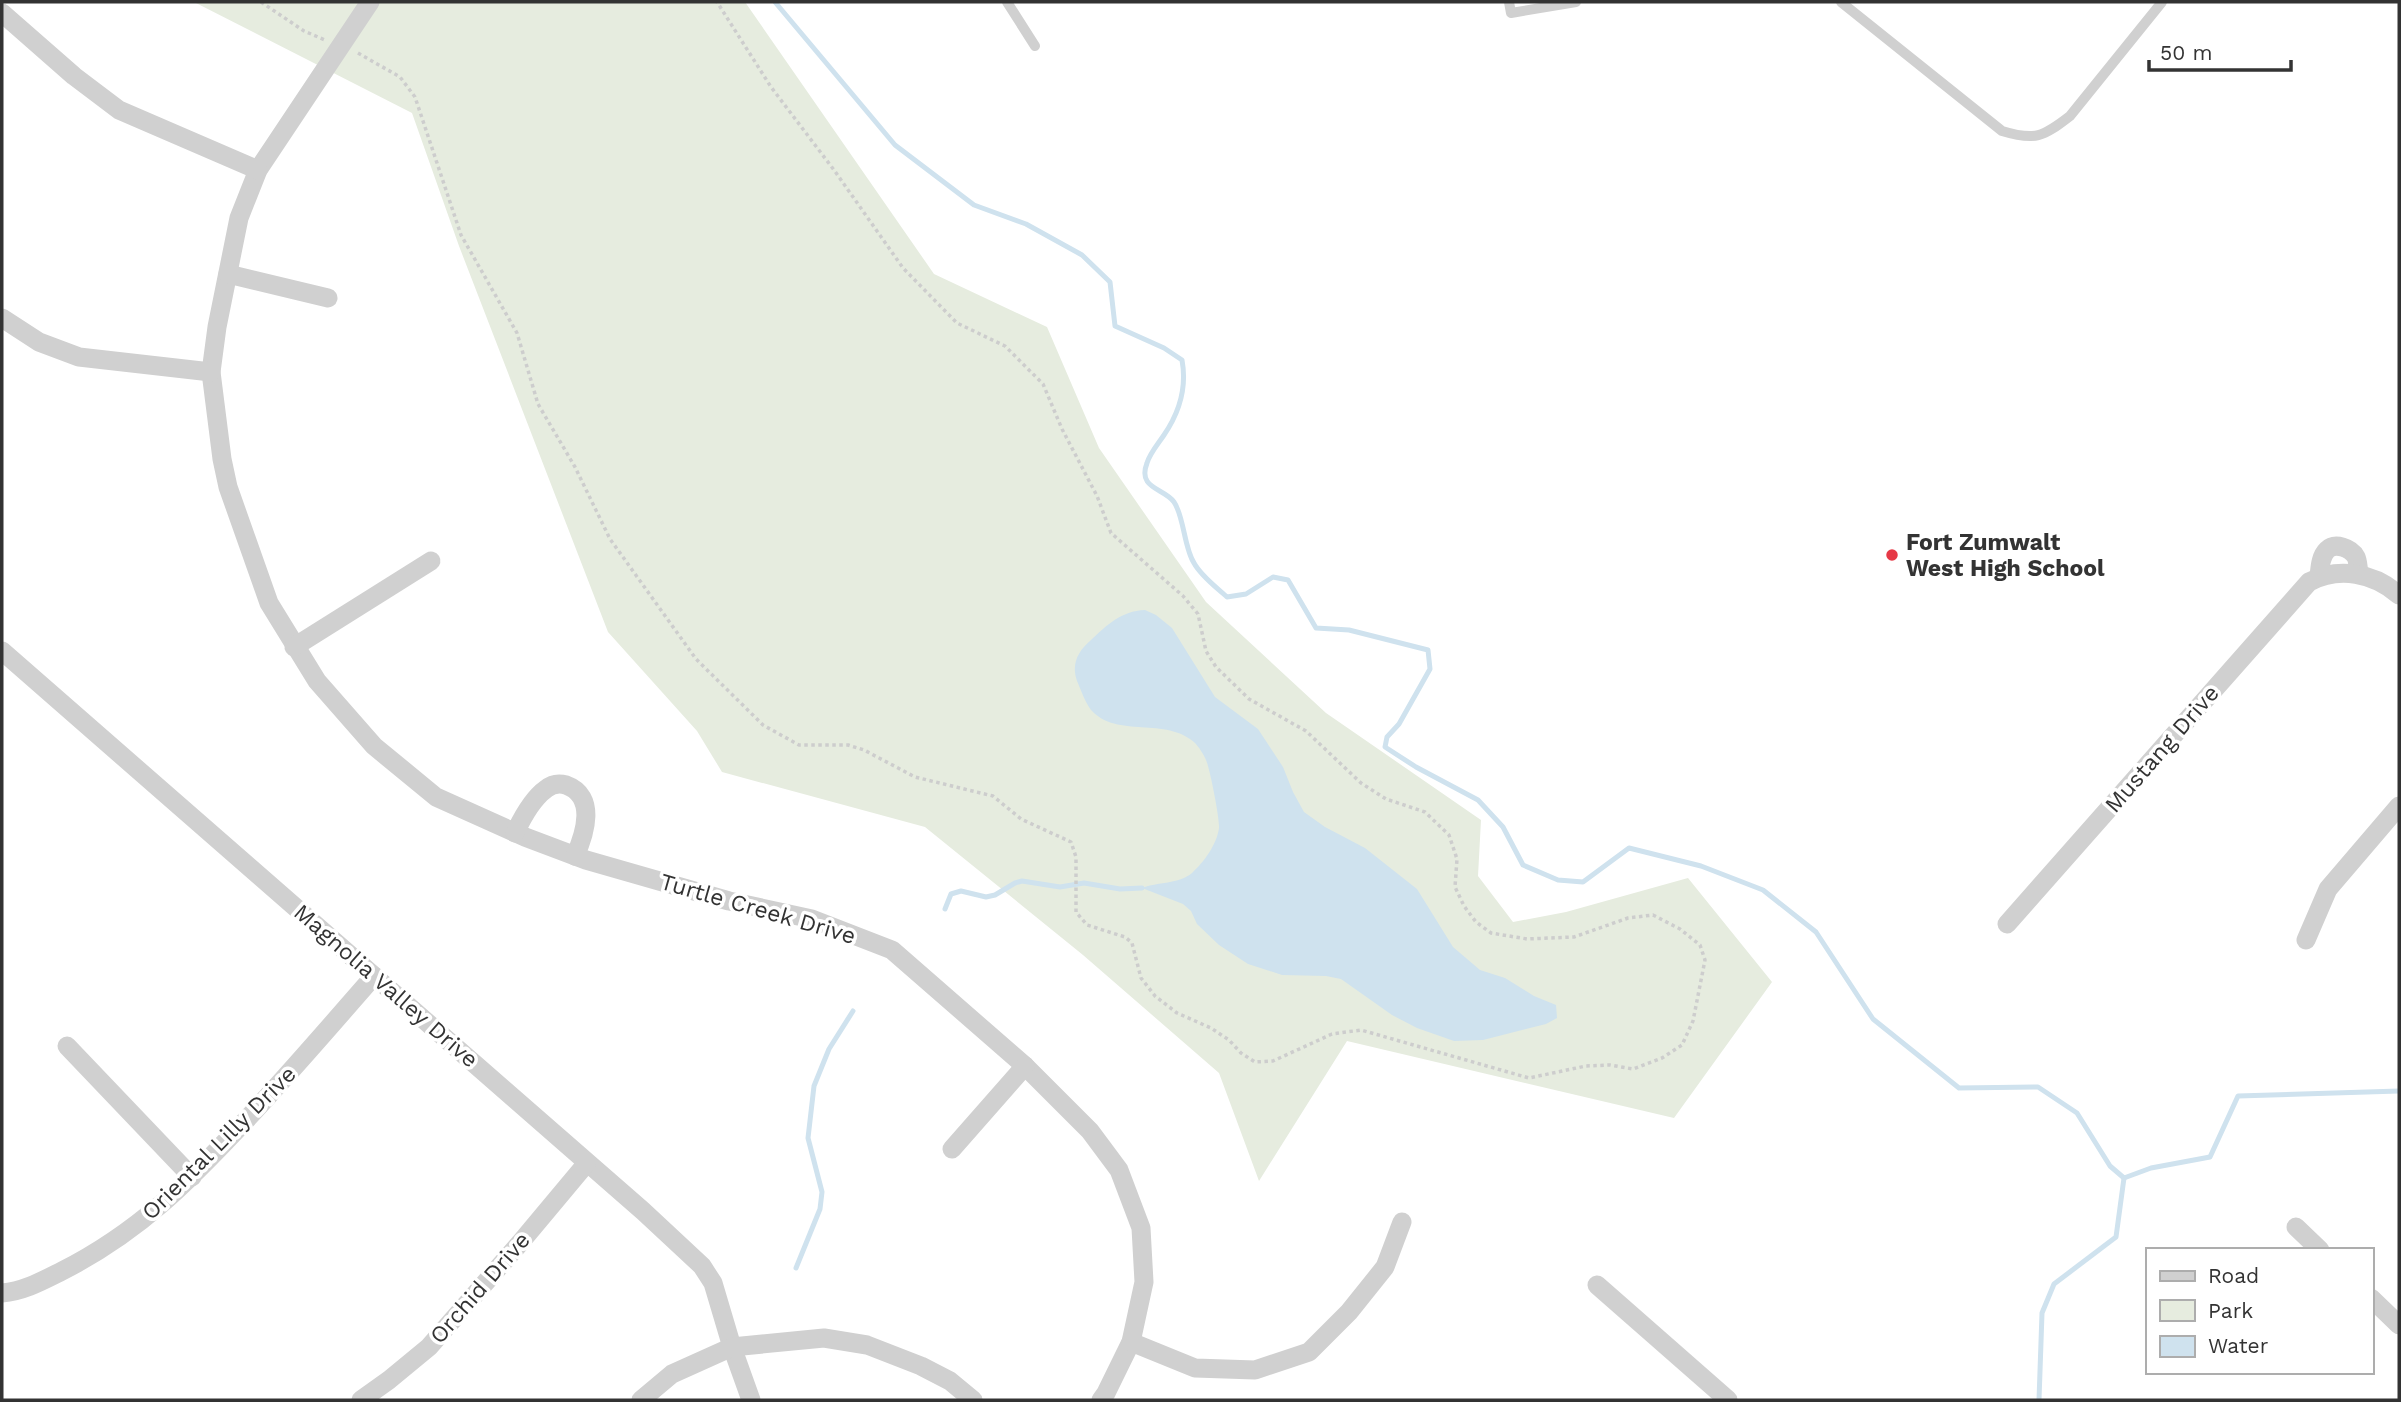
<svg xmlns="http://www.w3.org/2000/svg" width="2401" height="1402" font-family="'Work Sans',sans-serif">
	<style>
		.green { fill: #e6ecdf }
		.water { fill: #cfe2ee }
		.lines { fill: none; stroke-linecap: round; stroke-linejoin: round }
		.stream { stroke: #cfe2ee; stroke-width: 5 }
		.path { stroke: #cdcdcd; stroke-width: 3.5; stroke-dasharray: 3.5 3.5; stroke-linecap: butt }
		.lane { stroke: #d0d0d0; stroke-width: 10 }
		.street { stroke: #d0d0d0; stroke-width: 19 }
		.poi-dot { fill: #e63946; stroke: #fff; stroke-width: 2.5 }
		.labels { text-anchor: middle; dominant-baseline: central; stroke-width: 7; stroke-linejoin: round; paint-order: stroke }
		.poi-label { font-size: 23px; font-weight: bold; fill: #333; stroke: #fff; text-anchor: start }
		.street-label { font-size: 23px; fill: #333; stroke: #fff }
	</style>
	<rect width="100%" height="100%" fill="#fff"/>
	<path class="green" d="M194,2H745L934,274L1047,327L1099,448L1206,602L1326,713L1481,820L1478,876L1513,922L1566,912L1688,878L1772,982L1674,1118L1347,1041L1259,1181L1219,1073L1083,955L925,827L722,772L697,731L608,632L459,246L412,113Z"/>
	<path class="water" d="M1145,610L1156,615L1172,628L1215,697L1258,729L1283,767L1293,792L1304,812L1325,827L1365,848L1417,889L1453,947L1480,970L1505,978L1534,996L1556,1005L1557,1018L1546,1024L1483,1040L1454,1041L1417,1028L1392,1015L1341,979L1326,976L1282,975L1248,964L1219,945L1197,924L1191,911L1183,904L1142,888C1157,882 1179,884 1192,873C1204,862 1217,844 1219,828C1220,820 1210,769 1206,760C1204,755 1199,747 1195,743C1166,716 1117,739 1091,710C1085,702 1081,690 1077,681C1071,664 1078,651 1091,640C1107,625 1121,611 1145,610Z"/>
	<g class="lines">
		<g class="stream">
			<path d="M775,2L895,145L974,205L1026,224L1082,255L1110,282L1115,326L1164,348L1182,360C1187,387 1179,413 1164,435C1158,444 1150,453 1147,463C1137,489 1164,488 1174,502C1184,516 1184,548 1194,563C1201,576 1216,587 1227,597L1246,594L1273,577L1288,580L1316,628L1349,630L1428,650L1430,669L1399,724L1387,737L1385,747L1416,767L1478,800L1503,827L1523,865L1558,880L1583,882L1629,848L1701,866L1763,890L1816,932L1873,1019L1959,1088L2038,1087L2077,1113L2110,1166L2124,1178"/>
			<path d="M945,909L951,894L961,891L986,897L995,895L1015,883L1022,881L1060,887L1084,883L1120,889L1142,888"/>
			<path d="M2124,1178L2151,1168L2210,1157L2238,1096L2399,1091"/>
			<path d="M796,1268L820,1209L822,1192L808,1138L814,1086L829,1049L853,1011"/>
			<path d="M2039,1400L2042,1313L2054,1284L2116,1237L2124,1178"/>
		</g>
		<g class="path">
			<path d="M261,2L304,31L325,40"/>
			<path d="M358,53L400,77L415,97L461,235L517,333L538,404L575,467L610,539L696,659L763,725L799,745H848L864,750L915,777L993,796L1021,819L1071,842L1076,857V912L1087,925L1125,937L1132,943L1141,978L1155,996L1177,1013L1211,1028L1229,1040L1241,1053L1255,1062L1273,1061L1332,1034L1361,1030L1529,1078L1586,1066L1610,1065L1633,1069L1662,1058L1682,1045L1693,1021L1705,960L1700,945L1680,929L1653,915L1628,918L1574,937L1527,939L1491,933L1476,922L1464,906L1455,887L1457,859L1449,835L1425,812L1386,799L1361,783L1306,731L1249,699L1216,667L1206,651L1198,614L1183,596L1111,533L1097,496L1062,429L1043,384L1005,346L957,323L903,268L834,170L771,87L717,2"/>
		</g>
		<g class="lane">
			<path d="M1007,2L1035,46"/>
			<path d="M1509,2L1511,13L1576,2"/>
			<path d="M1841,2L2002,131C2035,141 2043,137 2070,116L2162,2"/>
		</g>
		<g class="street">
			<path d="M370,2L258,170L239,218L217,327L211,372L222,459L228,487L269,603L317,681L374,746L436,797L525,837L586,860L729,901L812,919L892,950L1025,1066L1090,1131L1119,1170L1141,1228L1144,1282L1131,1342L1106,1393L1101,1400"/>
			<path d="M2,13L74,76L119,110L258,170"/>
			<path d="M228,274L328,298"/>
			<path d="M2,318L39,342L79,357L211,372"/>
			<path d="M2319,577C2320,568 2320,557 2327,550C2335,542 2351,548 2356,557C2358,561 2358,568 2359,573"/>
			<path d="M294,647L431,561"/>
			<path d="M2,651L643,1211L702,1266L713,1283L732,1347L751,1400"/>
			<path d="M515,833C522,818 532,799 546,789C552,784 559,783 566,785C597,796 585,834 575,856"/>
			<path d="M2007,924L2309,582C2339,566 2374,573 2399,595"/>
			<path d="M2306,940L2328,889L2399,806"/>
			<path d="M67,1046L192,1177"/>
			<path d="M952,1149L1025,1066"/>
			<path d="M2296,1227L2320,1250"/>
			<path d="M1597,1285L1728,1400"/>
			<path d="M2,1293C24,1291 42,1281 62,1271C139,1232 188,1182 246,1120C290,1073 332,1024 374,976"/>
			<path d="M2371,1298L2399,1325"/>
			<path d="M1131,1342L1195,1368L1255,1370L1309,1352L1349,1312L1385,1267L1402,1222"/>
			<path d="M361,1400L389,1380L429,1347L520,1243L586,1164"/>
			<path d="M641,1400L672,1374L732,1347L824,1338L867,1345L921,1366L950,1381L973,1400"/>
		</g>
	</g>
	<circle class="poi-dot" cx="1892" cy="555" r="7"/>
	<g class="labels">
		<g class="poi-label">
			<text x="1906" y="542">Fort Zumwalt<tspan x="1906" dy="26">West High School</tspan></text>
		</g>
		<g class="street-label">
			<text transform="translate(2162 749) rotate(-49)">Mustang Drive</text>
			<text transform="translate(758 909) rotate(16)">Turtle Creek Drive</text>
			<text transform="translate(386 986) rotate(41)">Magnolia Valley Drive</text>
			<text transform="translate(219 1143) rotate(-45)">Oriental Lilly Drive</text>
			<text transform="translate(480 1288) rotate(-49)">Orchid Drive</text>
		</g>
	</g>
	<rect width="2401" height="1402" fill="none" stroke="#333333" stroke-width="7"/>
	<rect x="2146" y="1248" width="228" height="126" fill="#ffffff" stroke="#adadad" stroke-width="2"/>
	<rect x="2160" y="1271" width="35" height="10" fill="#d0d0d0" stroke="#adadad" stroke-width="2"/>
	<text x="2208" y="1283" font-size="21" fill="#333333">Road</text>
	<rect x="2160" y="1300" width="35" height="21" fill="#e6ecdf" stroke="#adadad" stroke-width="2"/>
	<text x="2208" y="1318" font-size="21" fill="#333333">Park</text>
	<rect x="2160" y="1336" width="35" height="21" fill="#cfe2ee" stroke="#adadad" stroke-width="2"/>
	<text x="2208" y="1353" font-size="21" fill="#333333">Water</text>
	<path d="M2149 60v10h142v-10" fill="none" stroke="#333333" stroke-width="3.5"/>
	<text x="2160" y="60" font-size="21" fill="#333333" stroke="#ffffff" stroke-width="5" paint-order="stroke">50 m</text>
</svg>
